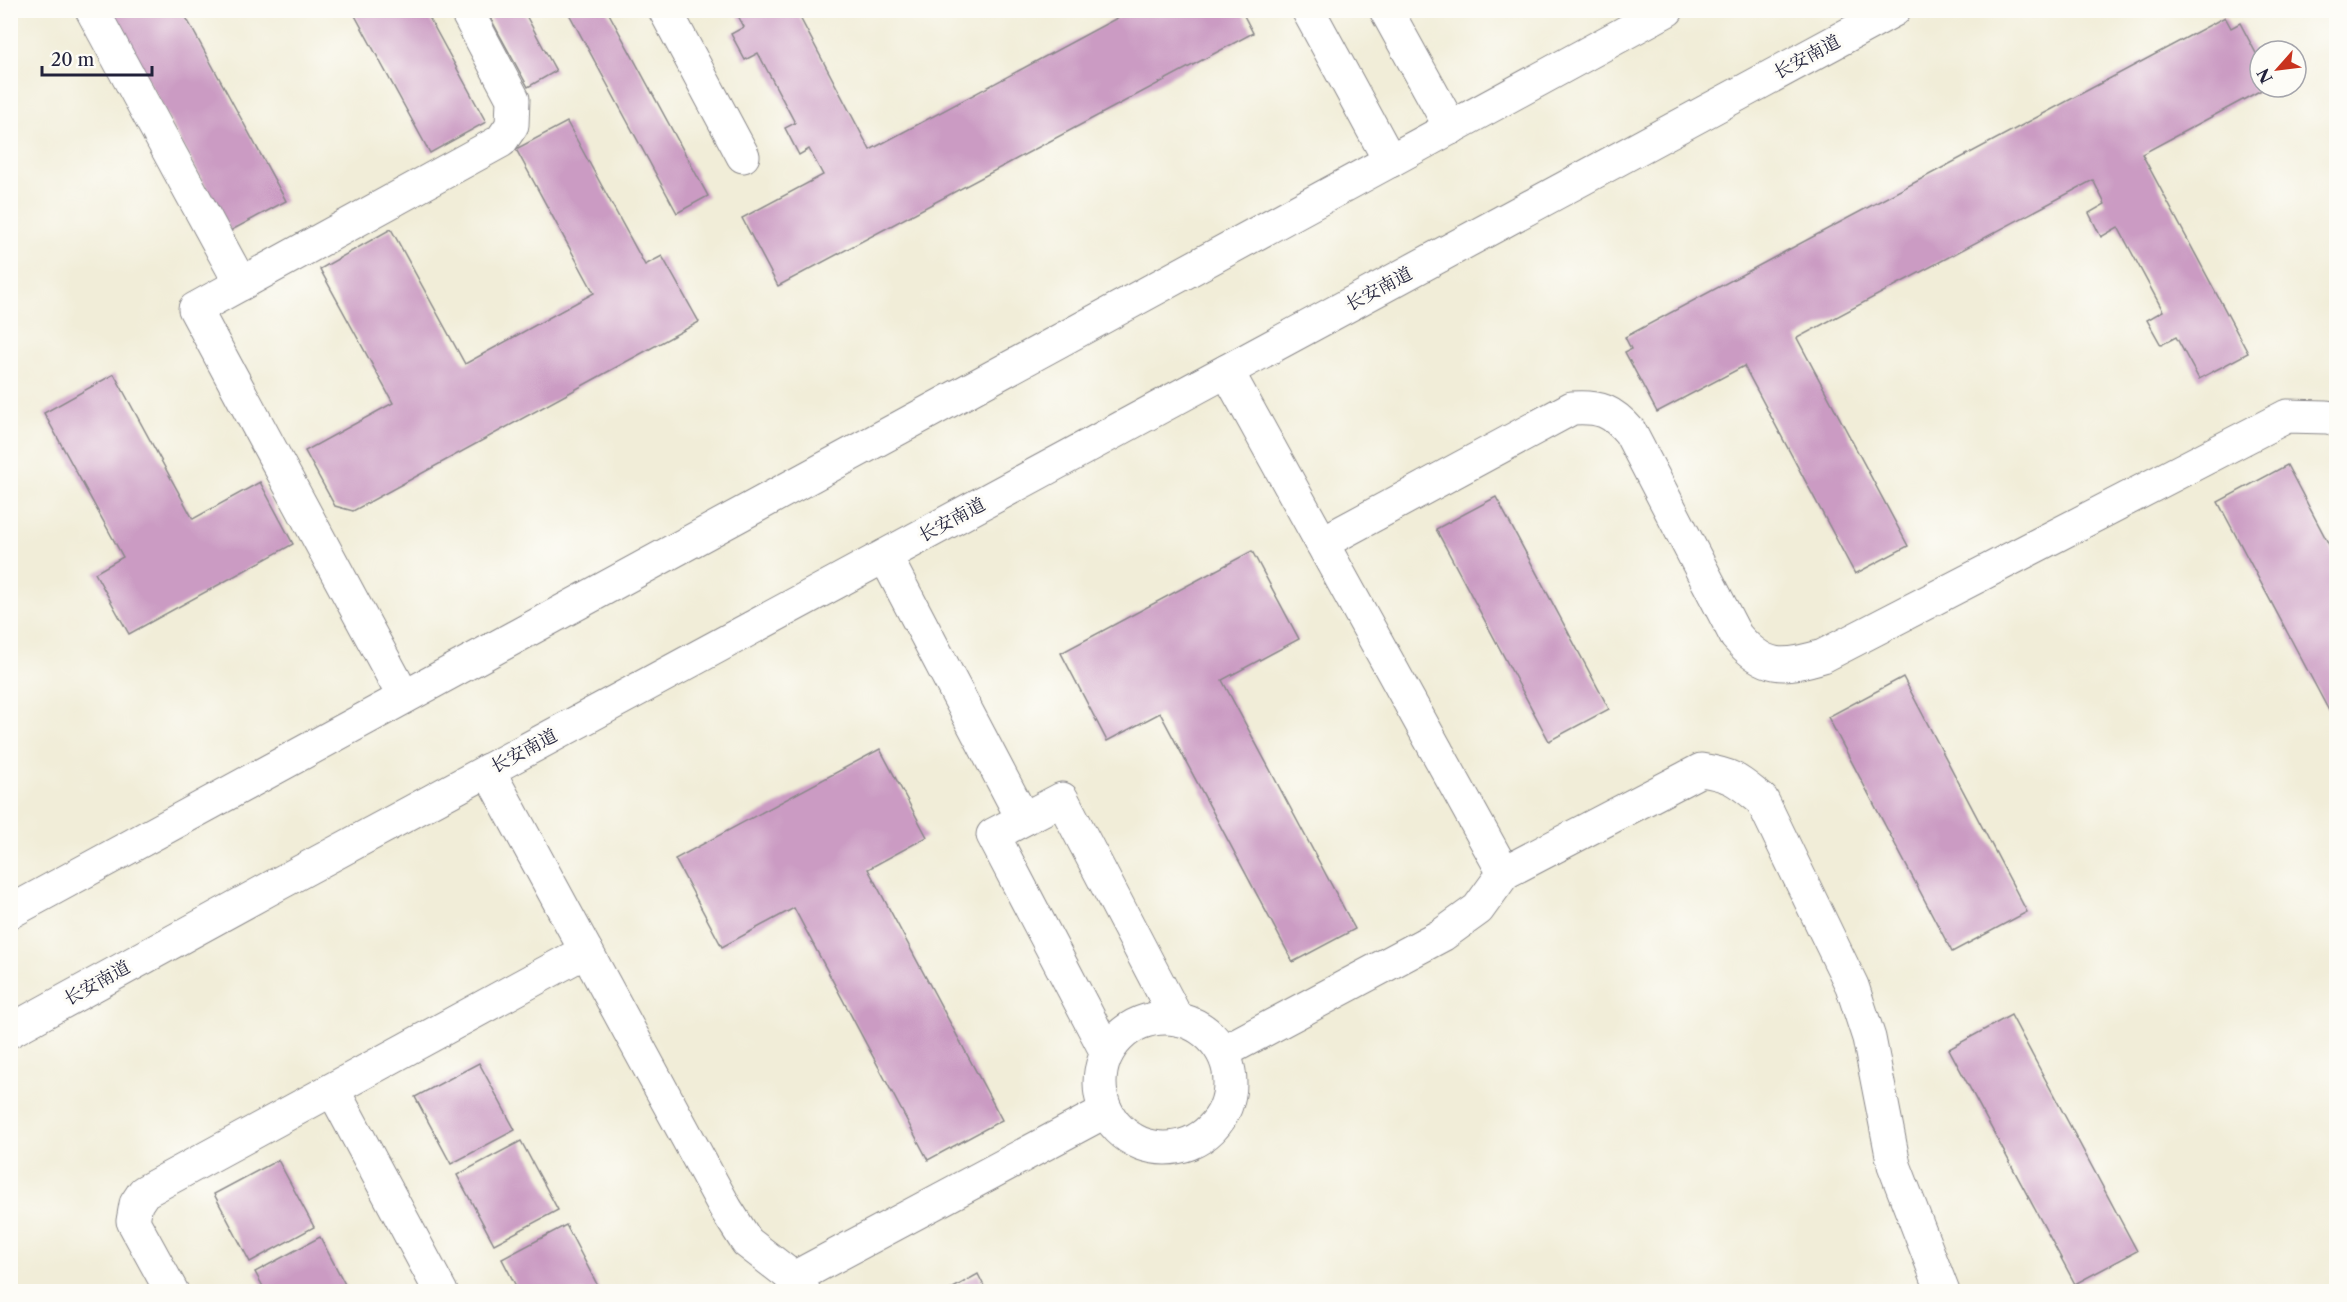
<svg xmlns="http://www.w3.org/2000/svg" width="2347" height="1302" font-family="'Libre Caslon Text','Noto Serif SC',serif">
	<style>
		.building { fill: #cb9bc3 }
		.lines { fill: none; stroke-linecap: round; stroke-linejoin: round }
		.minor-casing { stroke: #8a888a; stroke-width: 35 }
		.major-casing { stroke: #8a888a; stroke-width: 35 }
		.minor { stroke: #fff; stroke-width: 33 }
		.major { stroke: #fff; stroke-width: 33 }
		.labels { text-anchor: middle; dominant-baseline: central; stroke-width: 6; stroke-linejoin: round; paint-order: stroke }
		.street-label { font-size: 18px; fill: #22223b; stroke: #fdfcf7 }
	</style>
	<rect width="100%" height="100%" fill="#fdfcf7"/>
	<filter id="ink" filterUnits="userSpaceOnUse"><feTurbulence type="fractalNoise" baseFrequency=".0167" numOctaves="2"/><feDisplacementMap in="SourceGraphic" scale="12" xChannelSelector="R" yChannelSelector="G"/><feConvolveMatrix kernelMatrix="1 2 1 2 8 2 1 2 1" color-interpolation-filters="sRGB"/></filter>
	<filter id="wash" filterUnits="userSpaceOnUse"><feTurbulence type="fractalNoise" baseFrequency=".008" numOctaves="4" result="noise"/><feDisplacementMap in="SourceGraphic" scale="24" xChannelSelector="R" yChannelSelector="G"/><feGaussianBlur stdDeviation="1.35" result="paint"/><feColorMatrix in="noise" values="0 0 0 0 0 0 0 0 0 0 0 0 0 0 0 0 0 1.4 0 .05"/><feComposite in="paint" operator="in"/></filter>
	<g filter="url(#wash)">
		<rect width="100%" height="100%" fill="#f1edd8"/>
		<g id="blocks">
			<g class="building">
				<path d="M109,10H182L286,201L230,231Z"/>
				<path d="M352,10H425L486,122L430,153Z"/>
				<path d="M486,10H523L556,71L528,87Z"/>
				<path d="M567,10H607L708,196L677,213Z"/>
				<path d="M735,10H796L870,150L1121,16L1118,10H1241L1253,33L778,286L742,218L823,175L809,149L799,155L785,128L795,123L758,53L745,60L731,34L744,27Z"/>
				<path d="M2225,17L2231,28L2240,23L2260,61V87H2267L2142,154L2248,353L2199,379L2176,337L2161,345L2147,320L2163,311L2118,227L2101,237L2089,213L2105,204L2093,180L1797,338L1908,546L1855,574L1744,366L1657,412L1625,352L1631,349L1625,337Z"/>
				<path d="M567,122L645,265L662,256L699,322L353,511L335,506L305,451L393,403L320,269L391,229L465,364L594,293L516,149Z"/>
				<path d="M114,374L193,519L260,482L293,544L129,634L95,573L123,557L44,413Z"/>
				<path d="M2287,465L2336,558V724L2218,502Z"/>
				<path d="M1496,497L1609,709L1549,741L1436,529Z"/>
				<path d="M1252,551L1299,639L1222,680L1355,929L1293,962L1160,713L1107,741L1061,653Z"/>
				<path d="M1903,677L2027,912L1952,952L1828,717Z"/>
				<path d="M880,749L927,837L868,869L1002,1120L928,1160L794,908L722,947L675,859Z"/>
				<path d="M2011,1015L2137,1251L2075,1284L1949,1049Z"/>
				<path d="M479,1063L515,1130L451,1164L415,1097Z"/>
				<path d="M521,1141L558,1210L494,1244L457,1175Z"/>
				<path d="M278,1160L314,1227L250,1262L214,1194Z"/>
				<path d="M566,1225L601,1292H519L502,1259Z"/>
				<path d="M320,1237L349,1292H266L255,1272Z"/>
				<path d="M978,1274L987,1292H946Z"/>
			</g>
		</g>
	</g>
	<g filter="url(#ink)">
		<use href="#blocks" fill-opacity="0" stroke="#8a888a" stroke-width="1.5"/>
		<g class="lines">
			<defs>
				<g id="minor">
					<path d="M92,10L241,284"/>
					<path d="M665,10L743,156"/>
					<path d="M1308,10L1390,161"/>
					<path d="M1386,10L1451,128"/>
					<path d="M1227,371L1504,873L1701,770C1733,775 1737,780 1762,800L1852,986L1869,1038L1894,1165L1943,1292"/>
					<path d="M1322,543L1572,408C1600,406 1612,411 1630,432L1736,636C1765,670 1783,668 1823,656L2287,416L2327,417L2336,419"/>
					<path d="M885,556L1023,819"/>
					<path d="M404,697L195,309L501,141L512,125L513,99L466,10"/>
					<path d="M488,770L726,1209L747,1242L787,1273L804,1292"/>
					<circle cx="1165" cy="1083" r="65"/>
					<path d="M1223,1052L1442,935L1478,909L1504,873"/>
					<path d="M1107,1053L993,835L1062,799L1177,1019"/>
					<path d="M333,1090L441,1292"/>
					<path d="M792,1279L1106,1111"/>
					<path d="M172,1292L133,1221L136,1204L144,1192L586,951"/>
				</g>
				<g id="major">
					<path d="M10,912L1667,10"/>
					<path d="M10,1031L267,890L1894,10"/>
				</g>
			</defs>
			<use href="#minor" class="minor-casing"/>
			<use href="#major" class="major-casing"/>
			<use href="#minor" class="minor"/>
			<use href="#major" class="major"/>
		</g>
	</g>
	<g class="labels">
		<g class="street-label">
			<text transform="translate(1807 57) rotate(-28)">长安南道</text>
			<text transform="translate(1379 289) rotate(-28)">长安南道</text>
			<text transform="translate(952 520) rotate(-28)">长安南道</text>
			<text transform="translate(524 751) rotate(-28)">长安南道</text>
			<text transform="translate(97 983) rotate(-29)">长安南道</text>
		</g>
	</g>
	<rect width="2347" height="1302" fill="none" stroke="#fdfcf7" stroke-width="36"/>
	<g transform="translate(2278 69) rotate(242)"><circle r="28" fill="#fdfcf7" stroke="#a5a5ac" stroke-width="1.5"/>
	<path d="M0-4.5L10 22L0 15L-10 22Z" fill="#c8321e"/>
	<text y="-9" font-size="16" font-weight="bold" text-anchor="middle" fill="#22223b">N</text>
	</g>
	<path d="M42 66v9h110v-9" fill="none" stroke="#22223b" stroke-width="3"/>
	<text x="51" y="66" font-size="18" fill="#22223b" stroke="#fdfcf7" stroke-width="4.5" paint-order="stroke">20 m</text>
</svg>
